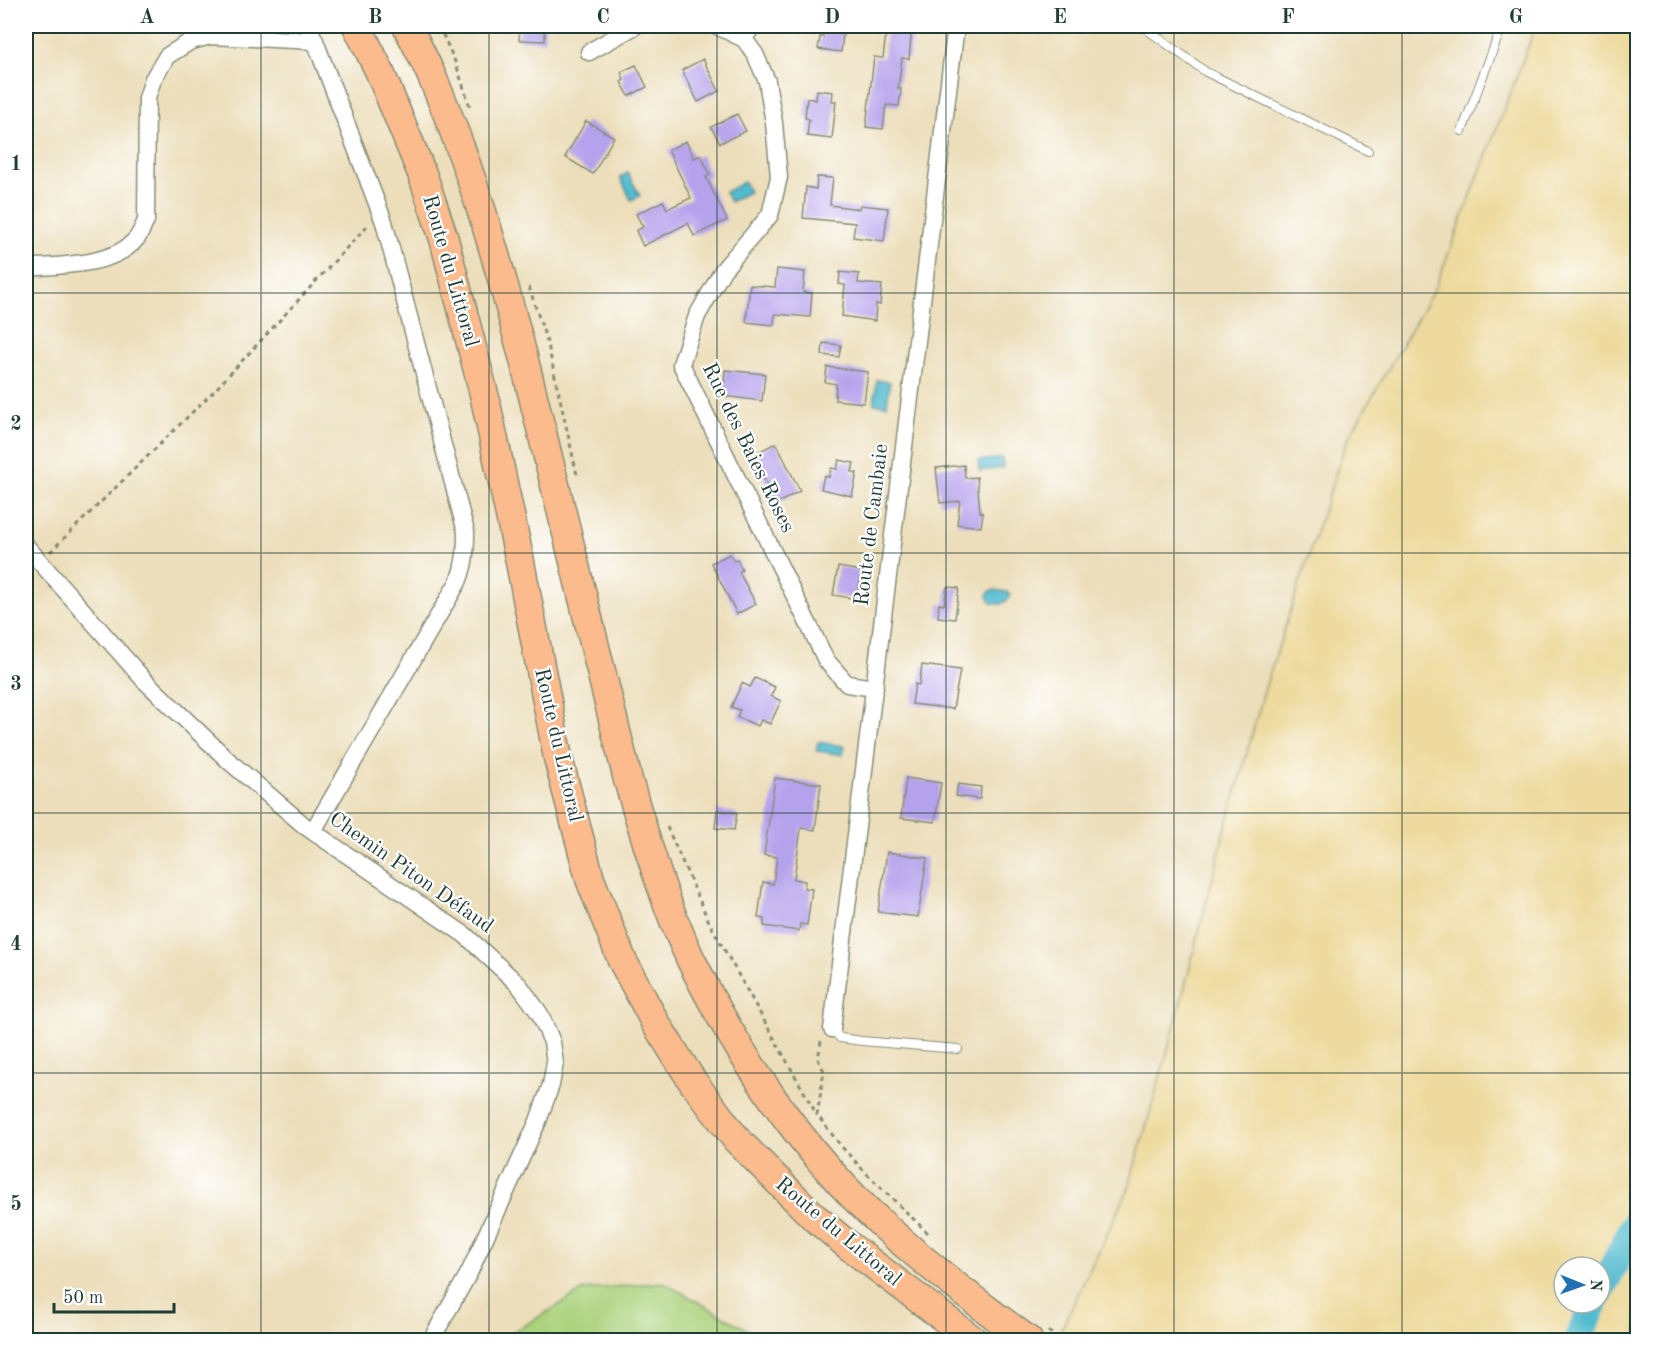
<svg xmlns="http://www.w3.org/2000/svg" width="1663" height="1366" font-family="'Old Standard TT',serif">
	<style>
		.green { fill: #abd27c; stroke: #658858; stroke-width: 1.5 }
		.sand { fill: #eeda9e; stroke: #868c69; stroke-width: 1.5; fill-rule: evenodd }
		.water { fill: #52bbcf; stroke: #387c82; stroke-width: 1.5 }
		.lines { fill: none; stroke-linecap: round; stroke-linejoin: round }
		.river { stroke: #52bbcf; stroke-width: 28 }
		.building { fill: #b5a2ec }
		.lane-casing { stroke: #868e77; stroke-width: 10 }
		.street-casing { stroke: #868e77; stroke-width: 19 }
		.highway-casing { stroke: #868e77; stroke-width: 31 }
		.path { stroke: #868e77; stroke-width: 3; stroke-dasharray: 4.5 4.5; stroke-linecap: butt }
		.lane { stroke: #fff; stroke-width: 8 }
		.street { stroke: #fff; stroke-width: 16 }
		.highway { stroke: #fbbb8c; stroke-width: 28 }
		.grid { fill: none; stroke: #1f3d34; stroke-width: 1.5; stroke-opacity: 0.55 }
		.labels { text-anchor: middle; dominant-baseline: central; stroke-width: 4.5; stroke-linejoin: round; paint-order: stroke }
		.street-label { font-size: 21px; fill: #1f3d34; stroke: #fff }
		.neatline { fill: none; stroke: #1f3d34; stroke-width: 2 }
		.grid-label { font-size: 20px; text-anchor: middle; font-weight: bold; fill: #1f3d34 }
	</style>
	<rect width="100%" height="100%" fill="#fff"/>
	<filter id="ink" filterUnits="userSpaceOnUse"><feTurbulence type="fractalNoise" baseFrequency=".0167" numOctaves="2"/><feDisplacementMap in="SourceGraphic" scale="12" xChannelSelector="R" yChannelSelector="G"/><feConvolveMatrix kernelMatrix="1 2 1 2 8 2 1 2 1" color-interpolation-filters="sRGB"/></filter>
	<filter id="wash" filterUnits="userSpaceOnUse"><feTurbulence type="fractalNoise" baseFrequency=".008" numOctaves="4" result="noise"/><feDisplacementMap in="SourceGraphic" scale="24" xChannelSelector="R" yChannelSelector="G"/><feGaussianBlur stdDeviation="1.35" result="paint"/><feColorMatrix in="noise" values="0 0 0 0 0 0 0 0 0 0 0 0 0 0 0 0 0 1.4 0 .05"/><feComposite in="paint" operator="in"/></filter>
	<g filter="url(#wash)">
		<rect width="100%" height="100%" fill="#ecdeba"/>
		<path class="green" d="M663,1282L748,1330L759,1340H500L584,1290Z"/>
		<path class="sand" d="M1536,26H1637V1340H1056L1128,1190L1177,1017L1225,830L1266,685L1346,442L1436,286ZM1564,1267H1600V1303H1564Z"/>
		<g class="water">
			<path d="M628,173L640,196L631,200L620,177Z"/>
			<path d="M744,182L749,192L730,202L725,192Z"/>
			<path d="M877,380L890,382L887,405L874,404Z"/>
			<path d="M1002,458L1003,468L979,471L978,461Z"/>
			<path d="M995,590L1007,592L1010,595L1009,599L1001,604L991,603L989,600L987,595L990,591Z"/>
			<path d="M818,742L845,746L843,755L816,751Z"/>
		</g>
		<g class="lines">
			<g class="river">
				<path d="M1600,1293L1638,1217"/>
				<path d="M1577,1340L1595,1303"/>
			</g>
		</g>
		<g id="blocks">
			<g class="building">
				<path d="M520,26H545V41L519,40Z"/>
				<path d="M824,26H844L841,52L818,49L820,37H823Z"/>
				<path d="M887,26H912L909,59L902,58L898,89H901L899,106L886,105L883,129L866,127L874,57L883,58Z"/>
				<path d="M703,59L719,91L698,102L682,70Z"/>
				<path d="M636,65L647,87L629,96L621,82L624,80L621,72Z"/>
				<path d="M817,90L833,92L832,101H836L832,139L807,136L809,119L805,118L807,98L816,100Z"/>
				<path d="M737,114L746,131L720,143L711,127Z"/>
				<path d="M586,121L614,137L593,174L565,157Z"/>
				<path d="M686,141L694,158L701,155L710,175L706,177L727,220L694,236L688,223L643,246L636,231L643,227L636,214L663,201L667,209L691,198L668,150Z"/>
				<path d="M817,177L833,178L830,205L859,209L860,205L888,208L884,241L853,237L855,223L803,218L806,187L816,189Z"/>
				<path d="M777,269L805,272L803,292L812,293L810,317L775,314L774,325L746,322L750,285L775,287Z"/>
				<path d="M840,272L859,274L858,283L882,285L880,305L876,304L875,321L842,316L845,285L839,284Z"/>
				<path d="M823,343L841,345L839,357L822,355Z"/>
				<path d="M827,367L868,372L864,403L835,400L836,384L825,382Z"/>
				<path d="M725,370L765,374L762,401L723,396Z"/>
				<path d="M776,443L800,491L776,504L761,473L760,474L750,456Z"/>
				<path d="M839,460L854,463L852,472L857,473L852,496L821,489L824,476L829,477L831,468L837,469Z"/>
				<path d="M964,465L965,478L977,477L980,512L983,513L981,527L957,524L960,501L940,503L936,468Z"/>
				<path d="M730,554L734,561L737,559L742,570L739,572L756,604L737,614L711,563Z"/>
				<path d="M838,567L862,571L857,599L833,595Z"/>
				<path d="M947,587L959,588L955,619L938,617L939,604L944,605Z"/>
				<path d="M922,665L960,670L953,709L912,704L915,684L919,685Z"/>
				<path d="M755,678L775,687L771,696L781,701L770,724L761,720L758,726L737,717L740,710L731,707L742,683L750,687Z"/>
				<path d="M775,778L821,784L815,830L801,828L794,879L805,881L804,888L812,889L807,925L800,924L799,931L764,926V919L758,918L763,882L773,884L777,857L764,855Z"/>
				<path d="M906,778L941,783L935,822L901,818Z"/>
				<path d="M958,784L981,787L980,799L956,796Z"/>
				<path d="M717,810L737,813L734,830L715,828Z"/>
				<path d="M887,852L927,858L918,917L878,912Z"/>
			</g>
		</g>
	</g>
	<g filter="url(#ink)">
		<use href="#blocks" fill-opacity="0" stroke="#868e77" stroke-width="1.5"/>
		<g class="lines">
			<defs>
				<g id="lane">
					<path d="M1142,26L1206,72L1368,151"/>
					<path d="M1462,131L1502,26"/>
					<path d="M832,1029L840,1038L862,1041L958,1049"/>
				</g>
				<g id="street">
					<path d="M308,26L315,41L384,222L466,532C466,550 465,565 458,582L313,831"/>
					<path d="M717,26L744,39"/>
					<path d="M752,26L744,39L755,54L767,81L774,123L779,177L770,215L723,270L697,316L681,364L826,660L847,684L875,688"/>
					<path d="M589,52L635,26"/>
					<path d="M26,268C59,265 114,267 137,238C141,233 143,226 146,221L147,98L153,79L167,56L191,41L211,36L315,41"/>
					<path d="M26,546L144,680L230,762L306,827L465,935L519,985L540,1014L552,1042L555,1063L551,1085L538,1121L469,1273L431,1340"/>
					<path d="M832,1029L956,26"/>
				</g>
				<g id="highway">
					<path d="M357,26L379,70L423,176L444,239L484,394L520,562L558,758L590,879L622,960L656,1024L693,1082L737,1140L814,1217L849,1246L973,1340"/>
					<path d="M407,26C416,43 425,61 433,79C472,169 499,265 524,360L628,780C646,840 664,903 691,960C737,1054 804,1154 882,1224C928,1266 978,1304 1028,1340"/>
				</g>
			</defs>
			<use href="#lane" class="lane-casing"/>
			<use href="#street" class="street-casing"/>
			<use href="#highway" class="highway-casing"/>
			<g class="path">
				<path d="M439,26L456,64L470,107"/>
				<path d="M529,287L548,345L577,475"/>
				<path d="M50,552L215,390L367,226"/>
				<path d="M667,827L710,924L817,1115"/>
				<path d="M821,1041L818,1059L824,1071L817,1115L841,1146L865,1172L929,1234"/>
				<path d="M1048,1331L1061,1340"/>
			</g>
			<use href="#lane" class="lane"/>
			<use href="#street" class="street"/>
			<use href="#highway" class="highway"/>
		</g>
	</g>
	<path class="grid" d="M261,26V1340M489,26V1340M717,26V1340M946,26V1340M1174,26V1340M1402,26V1340M26,293H1638M26,553H1638M26,813H1638M26,1073H1638"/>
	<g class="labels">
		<g class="street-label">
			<text transform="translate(450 271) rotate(74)">Route du Littoral</text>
			<text transform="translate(748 448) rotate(64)">Rue des Baies Roses</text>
			<text transform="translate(872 525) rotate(-83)">Route de Cambaie</text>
			<text transform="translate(558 745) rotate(77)">Route du Littoral</text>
			<text transform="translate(411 873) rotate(35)">Chemin Piton Défaud</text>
			<text transform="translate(838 1232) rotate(40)">Route du Littoral</text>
		</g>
	</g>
	<rect width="1663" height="1366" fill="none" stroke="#fff" stroke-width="66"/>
	<g transform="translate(1582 1285) rotate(91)"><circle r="28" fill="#ffffff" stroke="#a5b1ae" stroke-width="1.5"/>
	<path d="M0-4.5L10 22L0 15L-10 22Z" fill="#1f6fb2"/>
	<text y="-9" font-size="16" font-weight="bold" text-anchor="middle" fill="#1f3d34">N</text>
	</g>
	<path d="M54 1303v9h120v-9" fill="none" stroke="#1f3d34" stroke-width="3"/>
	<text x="63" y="1303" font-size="18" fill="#1f3d34" stroke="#ffffff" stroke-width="4.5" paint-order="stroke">50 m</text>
	<rect x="33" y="33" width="1597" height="1300" class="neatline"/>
	<g class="grid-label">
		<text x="147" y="23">A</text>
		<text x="375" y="23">B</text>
		<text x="603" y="23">C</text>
		<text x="832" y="23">D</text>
		<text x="1060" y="23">E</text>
		<text x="1288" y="23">F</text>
		<text x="1516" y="23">G</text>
		<text x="16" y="170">1</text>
		<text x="16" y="430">2</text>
		<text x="16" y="690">3</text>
		<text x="16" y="950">4</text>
		<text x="16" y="1210">5</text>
	</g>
</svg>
